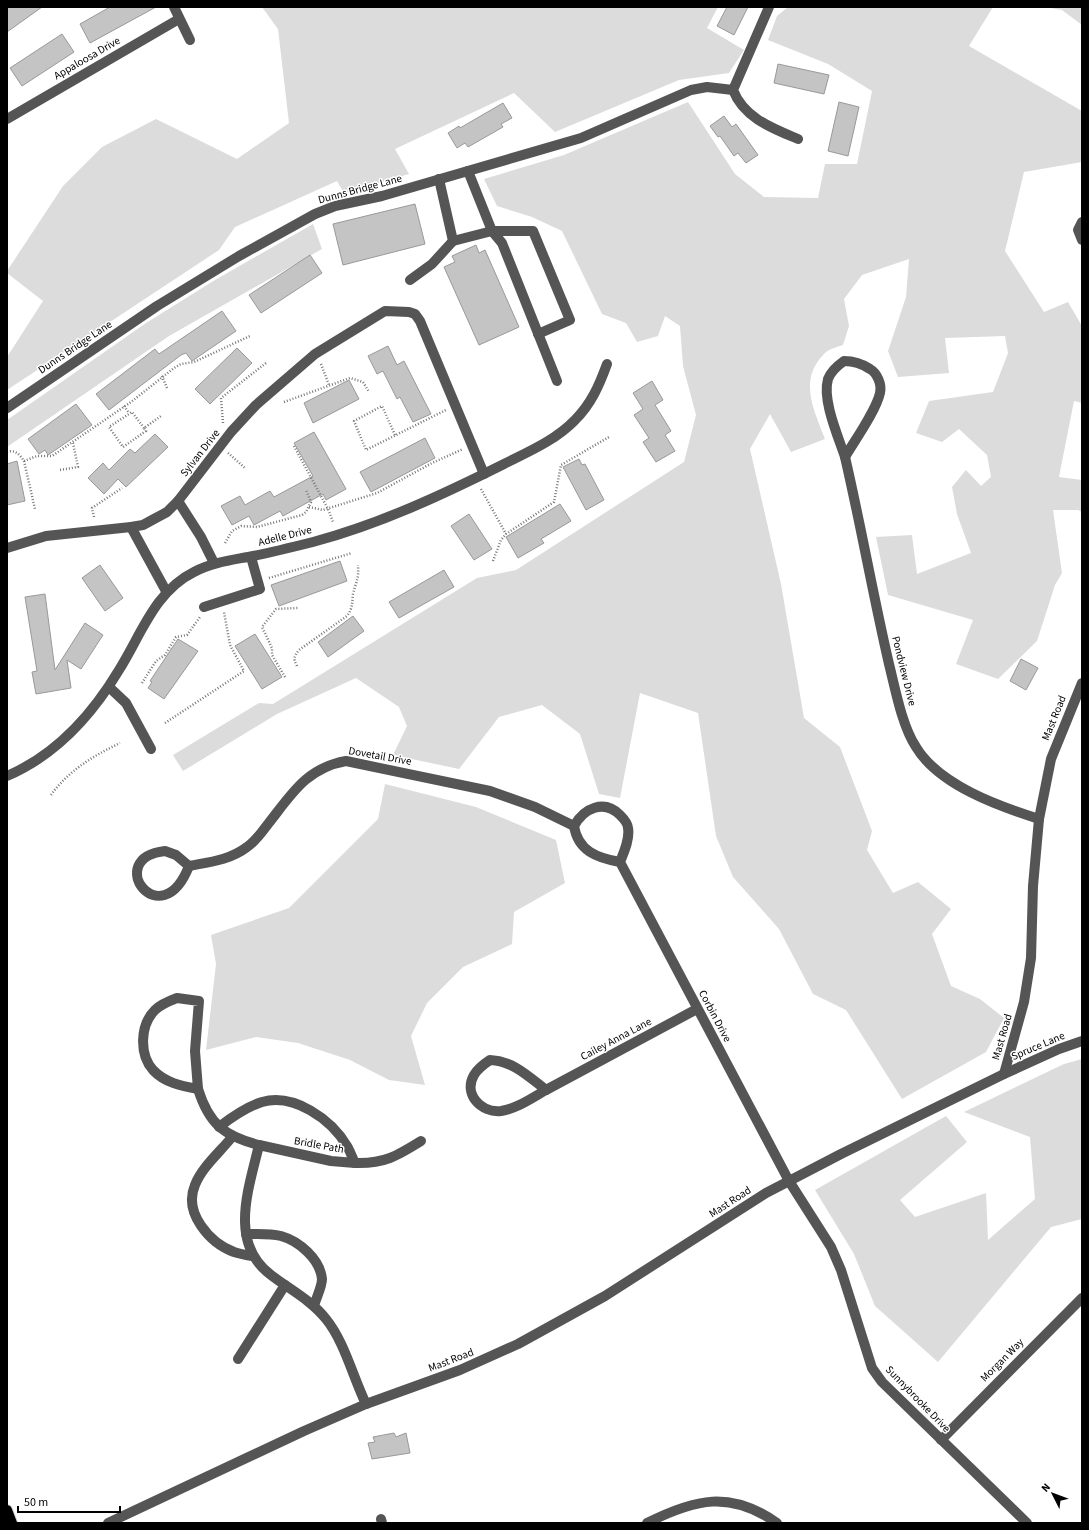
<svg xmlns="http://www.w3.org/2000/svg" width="1089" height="1530" font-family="'Source Sans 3',sans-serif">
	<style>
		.green { fill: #dcdcdc }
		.building { fill: #c4c4c4; stroke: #999 }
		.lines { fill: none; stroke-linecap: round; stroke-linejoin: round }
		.major-casing { stroke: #dbdbdb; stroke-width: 12 }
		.path { stroke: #777; stroke-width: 2.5; stroke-dasharray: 1 2; stroke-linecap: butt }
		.minor { stroke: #555; stroke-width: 10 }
		.major { stroke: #000; stroke-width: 10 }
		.labels { text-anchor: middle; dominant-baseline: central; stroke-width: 3; stroke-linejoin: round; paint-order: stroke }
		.street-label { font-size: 11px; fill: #000; stroke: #fff }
	</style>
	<rect width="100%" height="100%" fill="#fff"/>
	<g class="green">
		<path d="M262,7H718L707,28L744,50L729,73L679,80L555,132L514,93L395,149L409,174L344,193L337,181L235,227L219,250L7,390V357L43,301L7,273V271L63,186L102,147L156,119L237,159L289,123L278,29Z"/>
		<path d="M788,7H993L969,46L1082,111V162L1024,172L1005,251L1044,312L1068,302L1082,326V403L1074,401L1059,477L1082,480V512L1078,510H1053L1062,573L1055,585L1037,641L998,679L956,664L973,620L888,595L876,537L912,535L917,574L971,553L957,514L952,487L966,470L981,486L991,477L987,455L959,429L942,442L916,433L929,401L993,392L1008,353L1005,336L945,338L949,373L898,377L888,351L906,297L909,259L862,275L844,299L849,326L843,345C837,347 828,349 824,354C798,380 814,410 825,439L791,452L770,414L750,449L781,584L804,718L840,747L872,831L867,850L893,893L918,882L951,909L932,934L951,986L980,999L1004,1018L986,1052L902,1099L846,1010L813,994L779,929L733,877L716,836L698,713L640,693L620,798L599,794L580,734L542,705L499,717L459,769L393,755L407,726L399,707L356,678L277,714L183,771L173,755L259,703L273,704L477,578L516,570L684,462L696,415L683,366L680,326L665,316L658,336L637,342L626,323L602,314L562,231L532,217L497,206L484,179L564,155L688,102L735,174L764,197L818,198L825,164H857L872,91L828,64L768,40L777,16Z"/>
		<path d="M1045,7H1082V25L1062,10Z"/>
		<path d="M313,224L322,249L169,336L7,447V420L146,323L215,280Z"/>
		<path d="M385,784L476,807L556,840L565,883L514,912L512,944L463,967L427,1003L411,1036L425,1085L389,1080L350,1060L298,1043L256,1037L206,1050L216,964L211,935L289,908L378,819Z"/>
		<path d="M1082,1059V1219L1051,1227L938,1362L875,1306L854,1254L815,1190L946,1116L967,1142L900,1200L915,1217L986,1193L988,1240L1035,1199L1030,1137L964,1112L1064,1064Z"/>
	</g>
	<g class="building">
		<path d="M7,7H42L7,32Z"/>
		<path d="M110,7H156L90,43L80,24Z"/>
		<path d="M727,7H748L734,35L717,26Z"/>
		<path d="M62,34L74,52L22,86L10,68Z"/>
		<path d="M778,64L829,75L824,94L774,83Z"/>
		<path d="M839,102L859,107L848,156L828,151Z"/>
		<path d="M503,103L512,118L501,124L503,127L468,147L465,143L457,148L448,133L459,126L460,128Z"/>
		<path d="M724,116L732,127L736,124L758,155L746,163L738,153L734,156L720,136L718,137L710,126Z"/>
		<path d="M415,204L425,244L343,265L333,224Z"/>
		<path d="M476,245L479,253L485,250L519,327L479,345L444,267L455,262L452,256Z"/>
		<path d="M310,255L322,273L261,313L249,295Z"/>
		<path d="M222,311L236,331L192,361L186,353L181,355L109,410L96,394L155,349L159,354Z"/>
		<path d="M388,346L397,365L404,361L431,414L413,422L400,397L397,399L383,371L377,374L368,356Z"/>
		<path d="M237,348L252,363L210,404L195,389Z"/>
		<path d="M349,380L359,399L313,423L304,403Z"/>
		<path d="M652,381L663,400L655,405L671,431L665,435L675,451L656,462L643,442L649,438L634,415L643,409L633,393Z"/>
		<path d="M76,404L92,425L48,455L45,450L39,454L28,439Z"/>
		<path d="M314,432L346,489L326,500L323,494L283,516L280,511L254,525L249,516L232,525L221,506L240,496L245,505L270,491L274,497L313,476L294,443Z"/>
		<path d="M155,434L168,447L126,487L118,479L104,494L88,478L103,463L109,470L130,449L135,453Z"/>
		<path d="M425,438L435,458L371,492L360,472Z"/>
		<path d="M579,459L582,465L585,464L604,500L586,510L563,467Z"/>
		<path d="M17,461L25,501L7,505V464Z"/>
		<path d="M560,504L571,521L541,539L544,543L518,558L506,537Z"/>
		<path d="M469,514L492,549L474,560L451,526Z"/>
		<path d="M340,561L347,581L279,606L271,585Z"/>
		<path d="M100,565L123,598L105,611L82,578Z"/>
		<path d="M444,570L454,587L399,618L389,602Z"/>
		<path d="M45,594L55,670L85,623L103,635L81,669L67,660L71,688L36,694L32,672L37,671L25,597Z"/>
		<path d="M353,616L364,631L328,657L318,642Z"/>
		<path d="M255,634L282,677L262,689L235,646Z"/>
		<path d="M178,639L198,651L164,699L148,688L152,682L150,681Z"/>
		<path d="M1021,659L1038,668L1026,690L1010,681Z"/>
		<path d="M394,1433L396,1437L406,1433L410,1453L372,1459L368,1443L375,1442L373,1437Z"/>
	</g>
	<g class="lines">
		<defs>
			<path id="major" d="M7,1510L12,1523"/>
		</defs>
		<use href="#major" class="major-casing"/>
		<g class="path">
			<path d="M321,364L329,385"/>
			<path d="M162,376L167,388"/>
			<path d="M284,402L350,378L363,382L369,392"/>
			<path d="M124,406L129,413"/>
			<path d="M223,423L221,398L266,363"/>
			<path d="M144,428L132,412L109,427L123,447L146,431L144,428L161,416"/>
			<path d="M395,435L382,406L354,421L366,450L446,410"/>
			<path d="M294,446L328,509L333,522"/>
			<path d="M7,452C15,449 20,455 24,461L35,509"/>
			<path d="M228,453L245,468"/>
			<path d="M24,461L37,456H52L131,402L174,368L181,364L194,362L250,336"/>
			<path d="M60,470L78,467L73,443"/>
			<path d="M481,489L506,534"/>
			<path d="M309,507L323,510L377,493L432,463L463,449"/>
			<path d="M94,517L92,508L122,488"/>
			<path d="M225,543L232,531L241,526L257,527L302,515L306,512L311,502L306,490"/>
			<path d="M493,561L501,540L506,534L554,502L561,465L609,437"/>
			<path d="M269,578L352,553"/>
			<path d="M297,666C293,659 294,656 299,650L347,616C353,608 352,602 353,594C356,581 359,580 358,565"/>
			<path d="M285,677L272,655V648L262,627L276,609L298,608"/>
			<path d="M142,683L156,661L165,655L176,637L187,635L200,617"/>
			<path d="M165,723L244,671L230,645L224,612"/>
			<path d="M51,795C68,771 93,756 120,743"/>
		</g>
		<g class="minor">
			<path d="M174,7L190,40"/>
			<path d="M769,7L733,90C744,118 772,128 798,139"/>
			<path d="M7,119L179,19"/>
			<path d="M468,171L492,231L502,243L557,381"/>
			<path d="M439,179L453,241L492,231H533L570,320L538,334"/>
			<path d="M1082,222L1078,230L1082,240"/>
			<path d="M410,280L432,264L453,241"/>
			<path d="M844,361C854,361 861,363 870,369C877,373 882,384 880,393C876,411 855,440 845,457C838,436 822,400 828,379C831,371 837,366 844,361Z"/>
			<path d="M7,408L157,306L239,256L315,214L335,206L382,196L581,138L691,90L707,87L733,90"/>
			<path d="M845,457C861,526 873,595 889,664C895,688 902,726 916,747C939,785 998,806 1039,819"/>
			<path d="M178,501L201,537L214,563"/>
			<path d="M131,527L166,591"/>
			<path d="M7,548L46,536L131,527L143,525L154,519L167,512L178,501L231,432L256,405L315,354L385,311L409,312L415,314L420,321L484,474"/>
			<path d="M204,607L260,589L251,557"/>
			<path d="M109,687L126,703L151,749"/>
			<path d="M7,776C56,755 92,715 119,670C141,635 155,591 194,572C213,562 233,560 253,556C273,552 293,547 313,542C380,524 442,495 504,464C528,452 556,440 575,420C591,404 599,386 607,364"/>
			<path d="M165,851L176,855L189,866C161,938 102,858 165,851Z"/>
			<path d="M620,862C624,852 630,839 628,828C628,824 623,818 620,815C604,799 584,808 574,826C578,851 597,858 620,862L789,1181L831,1247L841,1270L872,1368L882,1382L1027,1523"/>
			<path d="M189,866C210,862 230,860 247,847C255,842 262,832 268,824C291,795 306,768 346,761L490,791L535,807L574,826"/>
			<path d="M177,998L199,1001L195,1051L198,1089C182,1086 165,1083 153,1070C139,1054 140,1025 155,1010C161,1004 169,1001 177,998Z"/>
			<path d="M490,1060C513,1061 528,1076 546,1090C532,1098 516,1109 501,1111C481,1113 463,1094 474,1075C478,1068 484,1064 490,1060Z"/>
			<path d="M1004,1074L1024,1002L1031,958L1033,886L1039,819L1051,759L1082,683"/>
			<path d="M198,1089C209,1124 224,1136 259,1145"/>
			<path d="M546,1090L697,1009"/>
			<path d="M219,1127C232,1117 246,1107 262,1102C294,1093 331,1119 347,1146C350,1151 352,1157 355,1163L331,1161L259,1145C249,1188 228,1243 271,1275C289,1289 311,1300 326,1319C344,1341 353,1377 366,1404"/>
			<path d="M232,1137C220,1152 202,1167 195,1185C183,1213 210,1243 234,1252C240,1254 246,1255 252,1256"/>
			<path d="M355,1163C384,1164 397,1156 421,1141"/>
			<path d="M246,1234C258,1234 269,1233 281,1236C299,1241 320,1259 322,1279C322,1287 316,1298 314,1306"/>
			<path d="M238,1359L285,1285"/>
			<path d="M941,1440L1082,1298"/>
			<path d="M381,1519L382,1523"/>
			<path d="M108,1523L304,1431L366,1404L460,1370L518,1344L605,1296L766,1193L841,1154L1004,1074L1059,1049L1082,1041"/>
			<path d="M647,1523C695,1499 730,1490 777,1523"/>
		</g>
		<use href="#major" class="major"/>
	</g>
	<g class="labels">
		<g class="street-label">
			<text transform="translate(87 58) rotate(-30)">Appaloosa Drive</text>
			<text transform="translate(360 189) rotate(-15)">Dunns Bridge Lane</text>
			<text transform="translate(75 347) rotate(-34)">Dunns Bridge Lane</text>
			<text transform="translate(200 453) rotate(-52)">Sylvan Drive</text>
			<text transform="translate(285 536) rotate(-14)">Adelle Drive</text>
			<text transform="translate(904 671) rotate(76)">Pondview Drive</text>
			<text transform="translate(1054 718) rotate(-68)">Mast Road</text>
			<text transform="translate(380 756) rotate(10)">Dovetail Drive</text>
			<text transform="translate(715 1016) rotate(62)">Corbin Drive</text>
			<text transform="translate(1002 1037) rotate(-74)">Mast Road</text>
			<text transform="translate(616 1039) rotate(-28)">Cailey Anna Lane</text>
			<text transform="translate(1038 1046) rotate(-23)">Spruce Lane</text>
			<text transform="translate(319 1145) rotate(10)">Bridle Path</text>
			<text transform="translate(730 1202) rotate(-33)">Mast Road</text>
			<text transform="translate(451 1360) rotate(-21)">Mast Road</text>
			<text transform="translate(1002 1360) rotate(-45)">Morgan Way</text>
			<text transform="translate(918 1399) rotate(46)">Sunnybrooke Drive</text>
		</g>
	</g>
	<rect width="1089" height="1530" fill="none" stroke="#000000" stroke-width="16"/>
	<g transform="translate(1053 1494) rotate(312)" stroke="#ffffff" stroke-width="3" paint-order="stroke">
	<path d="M0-3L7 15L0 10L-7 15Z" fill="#000000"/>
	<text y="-6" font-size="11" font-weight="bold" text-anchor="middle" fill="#000000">N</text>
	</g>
	<path d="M18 1506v6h102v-6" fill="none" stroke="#000000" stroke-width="2"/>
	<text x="24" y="1506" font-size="12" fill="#000000" stroke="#ffffff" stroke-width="3" paint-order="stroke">50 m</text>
</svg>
